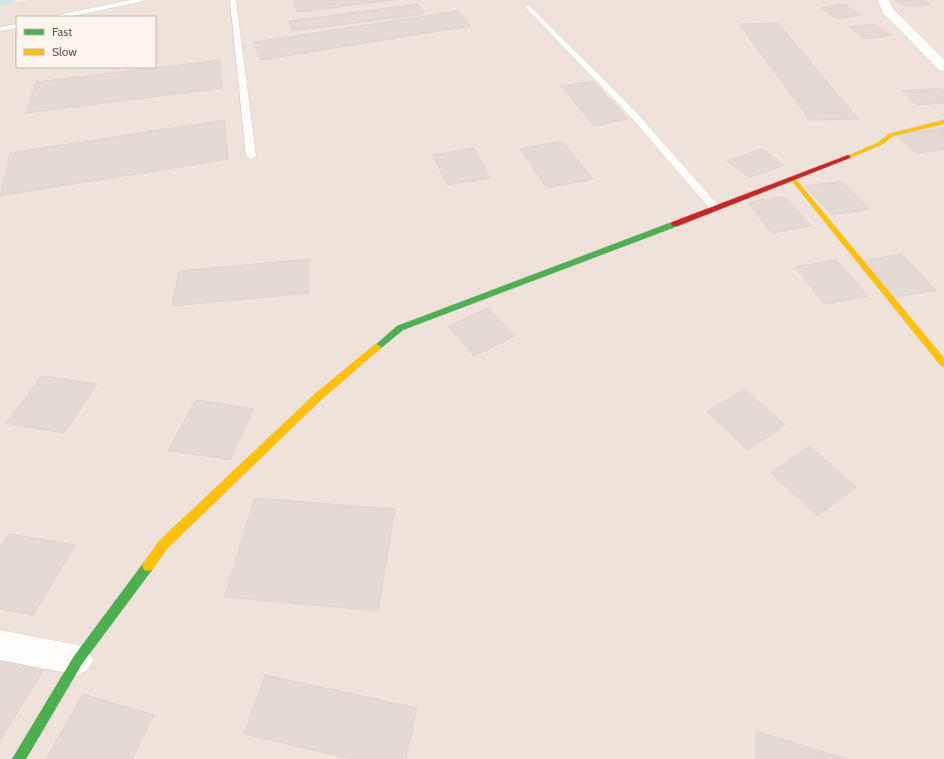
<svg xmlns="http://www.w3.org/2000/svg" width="944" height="759" font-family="Cabin,sans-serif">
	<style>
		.residential { fill: #efe2da; fill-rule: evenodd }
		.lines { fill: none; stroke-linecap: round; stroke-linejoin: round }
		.canal { fill: #cfe7e5; fill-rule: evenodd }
		.building { fill: #e3d9d4; stroke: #dfd3cf }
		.lane-casing { stroke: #d6cdc9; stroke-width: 1 }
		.street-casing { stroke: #d6cdc9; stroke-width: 1 }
		.fast-casing { stroke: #d6ccc8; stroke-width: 1 }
		.slow-casing { stroke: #d6ccc8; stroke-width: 1 }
		.jam-casing { stroke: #d6ccc8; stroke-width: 1 }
		.lane { fill: #fefdfc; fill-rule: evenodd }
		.street { fill: #fefdfc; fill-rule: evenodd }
		.fast { fill: #4caf50; fill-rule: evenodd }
		.slow { fill: #ffc107; fill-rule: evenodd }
		.jam { fill: #c62828; fill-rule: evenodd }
	</style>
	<rect width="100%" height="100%" fill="#f7f1ec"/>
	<path class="residential" d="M29,0H944V759H0V4ZM17,17H155V67H17Z"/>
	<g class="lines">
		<path class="canal" d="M0,0H16L13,3L0,6Z"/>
	</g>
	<g class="building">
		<path d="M293,0H395L297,12Z"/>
		<path d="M895,0H923L930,4L907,7Z"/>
		<path d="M418,4L424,14L292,31L289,21Z"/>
		<path d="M844,4L861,15L837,19L821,8Z"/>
		<path d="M458,11L471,26L260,60L254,42Z"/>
		<path d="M778,23L858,119L810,120L739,24Z"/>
		<path d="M873,24L891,35L866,39L849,27Z"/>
		<path d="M220,60L222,88L26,113L36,82Z"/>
		<path d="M593,81L628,119L594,126L561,86Z"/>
		<path d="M940,88L944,91V103L917,105L902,91Z"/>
		<path d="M224,120L228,159L0,196L10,153Z"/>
		<path d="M944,128V150L916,153L895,134Z"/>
		<path d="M562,141L593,179L547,188L520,149Z"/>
		<path d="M474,148L490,178L447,185L433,155Z"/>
		<path d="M762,149L784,165L750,177L727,161Z"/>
		<path d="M842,181L870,209L832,215L805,186Z"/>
		<path d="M785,197L811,226L772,233L747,202Z"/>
		<path d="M901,254L936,290L894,297L861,261Z"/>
		<path d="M309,259V293L172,306L179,271Z"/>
		<path d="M836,260L868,296L825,304L795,267Z"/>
		<path d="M488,308L515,336L474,356L448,326Z"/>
		<path d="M42,376L97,384L64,433L6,423Z"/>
		<path d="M744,389L785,425L748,450L707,412Z"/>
		<path d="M196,400L254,409L230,460L168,450Z"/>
		<path d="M809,446L856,487L818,516L771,473Z"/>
		<path d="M255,498L395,509L378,611L224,597Z"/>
		<path d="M9,534L75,545L33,615L0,609V547Z"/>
		<path d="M0,659L43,671L0,740Z"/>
		<path d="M265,675L417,708L406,759H351L244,734Z"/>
		<path d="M83,694L154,715L132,759H46Z"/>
		<path d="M756,731L847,759H756Z"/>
	</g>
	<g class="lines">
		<defs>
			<g id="lane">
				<path d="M130,0H143L140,2L68,17H54L58,15Z"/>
				<path d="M230,0H236L256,156L251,159L246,156Z"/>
				<path d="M528,5L530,6L636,112L719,206L720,208L719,210H711L630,116L526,8V6Z"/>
				<path d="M17,24V28L0,31V27Z"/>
			</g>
			<g id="street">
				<path d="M877,0H889L893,9L944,59V71L939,70L883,13Z"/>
				<path d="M0,630L78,645L88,650L93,660L88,670L78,675L0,660Z"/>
			</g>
			<g id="fast">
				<path d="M672,222H678L679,224L678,226L403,330L380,349H374L373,347L397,326Z"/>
				<path d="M148,561L152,562L154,566L152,570L82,664L26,759H12L74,656L144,562Z"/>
			</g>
			<g id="slow">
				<path d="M944,120V124L893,136L881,145L850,158L845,157L877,143L889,134Z"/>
				<path d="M793,177L795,178L944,358V367L941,366L791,180V178Z"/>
				<path d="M377,344L381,347L380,349L322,399L167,549L152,570L148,571L144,570L142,566L144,562L159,541L316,393L374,345Z"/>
			</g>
			<path id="jam" d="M848,155L850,156V158L678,226H672L671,224L672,222Z"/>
		</defs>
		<use href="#lane" class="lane-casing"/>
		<use href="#street" class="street-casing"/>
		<use href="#fast" class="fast-casing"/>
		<use href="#slow" class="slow-casing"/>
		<use href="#jam" class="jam-casing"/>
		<use href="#lane" class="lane"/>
		<use href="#street" class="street"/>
		<use href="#fast" class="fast"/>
		<use href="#slow" class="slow"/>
		<use href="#jam" class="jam"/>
	</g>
	<rect x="16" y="16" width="140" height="52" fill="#fef5ee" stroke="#c6b5ae"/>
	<rect x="24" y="29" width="20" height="6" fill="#4caf50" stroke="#c6b5ae"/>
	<text x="52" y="36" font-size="12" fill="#73554e">Fast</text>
	<rect x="24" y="49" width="20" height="6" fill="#ffc107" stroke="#c6b5ae"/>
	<text x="52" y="56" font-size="12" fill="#73554e">Slow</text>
</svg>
